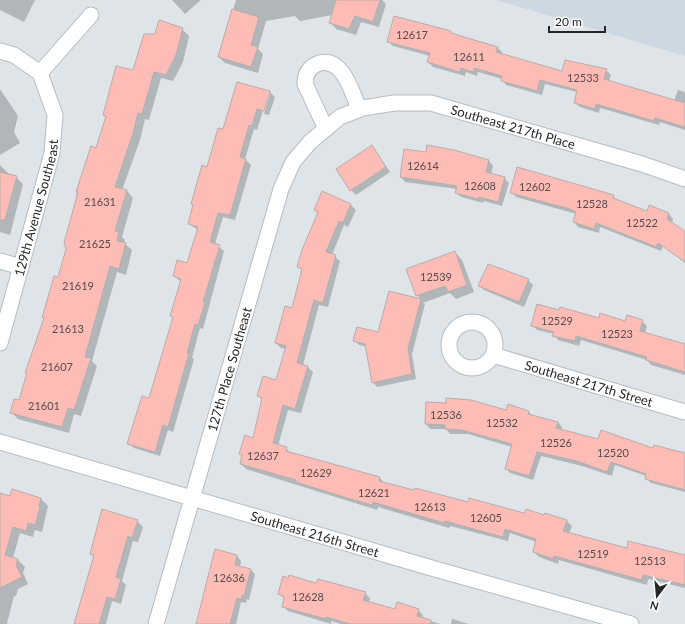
<svg xmlns="http://www.w3.org/2000/svg" width="685" height="624" font-family="Lato,sans-serif">
	<style>
		.built { fill: #ced8e2 }
		.shadow { fill: #0003 }
		.building { fill: #febcb7; stroke: #b5aead }
		.lines { fill: none; stroke-linecap: round; stroke-linejoin: round }
		.minor-casing { stroke: #b7bcc0; stroke-width: 17 }
		.minor { stroke: #fff; stroke-width: 15 }
		.labels { text-anchor: middle; dominant-baseline: central; stroke-width: 3; stroke-linejoin: round; paint-order: stroke }
		.number-label { font-size: 11px; fill: #5a4c4b }
		.street-label { font-size: 13px; fill: #242627; stroke: #fff }
	</style>
	<rect width="100%" height="100%" fill="#dee4e8"/>
	<path class="built" d="M496,0H685V56Z"/>
	<g class="shadow">
		<path d="M0,0H35L24,22L0,10Z"/>
		<path d="M172,0H201L185,14Z"/>
		<path d="M236,0H382L386,4L379,27L361,22L356,35L336,29L330,22L332,15L300,21L295,16L266,21L258,49L263,54L258,73L225,63L219,57Z"/>
		<path d="M182,29L189,36L183,62L173,81L161,78L149,120L145,119L140,140L122,190L127,191L133,198L122,237L125,240L124,243L132,250L126,275L117,272L92,361L97,366L81,416L74,414L69,433L18,419L11,412L20,402L27,374L26,373L44,319L43,317L58,278L67,249L77,192L97,149L106,117L104,115L134,71L156,35Z"/>
		<path d="M451,32L455,35L497,47L502,52L501,54L563,72L585,66V64L606,70L611,75L609,81L674,101L678,90L685,92V130L660,122L659,125L600,108L599,113L580,107L575,103L577,92L545,84L542,95L506,85L502,79L478,72L477,76L466,72L465,76L433,67L428,62L430,56L393,46L388,41Z"/>
		<path d="M0,89L18,116L14,132L20,143L0,155Z"/>
		<path d="M270,92L275,97L269,115L264,114L270,94H268L257,130L254,129L245,159L251,165L235,220L223,217L215,244L224,251L203,329L200,328L192,358L194,359L173,432L168,430L160,456L134,448L128,443L149,399L174,319L171,316L181,282L174,276L188,264L198,230L189,224L194,207L192,204L223,130Z"/>
		<path d="M372,146L390,172L356,195L351,190Z"/>
		<path d="M489,161L493,166L491,174L504,178L509,183L502,206L484,201L483,203L461,197L456,192L457,189L405,182L401,177Z"/>
		<path d="M0,165L10,175L16,177L23,184L10,235L0,232Z"/>
		<path d="M512,192L613,196L617,200L647,212L650,207L669,214L673,219L672,223L685,232V263L663,246L661,251L600,227L599,233L578,227L574,222L576,214L516,197Z"/>
		<path d="M351,205L356,210L348,227L344,225L332,255L340,261L328,307L319,305L303,365L308,367L313,372L301,413L288,410L278,446L286,448L291,454L380,478L385,484L469,503L567,521L572,526L569,534L685,564V588L648,579L647,585L559,560L558,564L539,557L534,552L536,542L510,533L508,541L450,526L449,528L378,507L377,510L246,469L241,464L243,457L240,454L253,439L263,400L258,396L276,381L286,349L281,348L276,343L292,309L303,271L298,267L319,213L315,210Z"/>
		<path d="M455,252L462,260L474,292L456,299L450,293L423,303L425,304L412,354L416,379L377,387L373,382L367,347L359,345L354,340L379,334L390,292L421,300L417,295Z"/>
		<path d="M528,280L533,285L524,307L484,290L480,285Z"/>
		<path d="M600,319L626,322L642,321L647,326L645,334L685,345V375L651,365L647,360L581,340L579,346L558,340L554,334L537,330L533,326Z"/>
		<path d="M507,411L529,412L533,416L558,422L562,427L561,430L598,440L685,454V492L651,483L646,478V476L615,465L612,476L582,466L541,456L533,480L510,473L506,468L512,447L468,434H450L446,429H430L426,424Z"/>
		<path d="M0,494L10,497L41,499L48,506L42,532L35,530L33,537L20,533L13,558L18,560L25,567L23,573L28,584L18,589L16,596H14L7,623L8,624H0Z"/>
		<path d="M137,521L143,527L138,542L133,541L122,581L126,585L121,604L112,601L106,624H74L94,557L91,554Z"/>
		<path d="M237,556L241,561L240,567L251,570L255,574L249,600L247,599L246,603L241,602L236,624H198Z"/>
		<path d="M317,584L365,593L370,598L369,603L395,611L418,610L423,615L422,619L441,624H341L331,621V624L288,611L283,606L285,599L279,594Z"/>
		<path d="M452,619L469,624H451Z"/>
	</g>
	<g class="building">
		<path d="M336,0H380L373,22L355,16L349,29L329,23Z"/>
		<path d="M232,9L259,17L251,45L258,47L251,67L218,57Z"/>
		<path d="M394,16L451,31V33L498,47L496,52L562,71L565,60L607,69L604,79L685,103V127L655,118L654,121L596,104L595,109L574,103L577,90L540,80L537,91L501,81L502,76L474,68L473,72L461,68L460,72L427,62L430,53L387,42Z"/>
		<path d="M159,20L183,28L176,55L166,75L154,72L142,114L138,113L133,133L115,187L127,190L115,231L119,232L117,241L126,243L119,269L110,266L85,357L91,358L74,410L68,408L62,427L10,413L14,399L19,400L27,373H25L44,318H42L54,276L58,277L66,249L64,243L78,192H76L91,146L96,148L106,116L103,115L116,66L133,70L144,34H155Z"/>
		<path d="M237,82L270,91L264,111L257,109L252,126L249,125L240,157L246,159L230,215L218,213L210,242L220,245L203,302L205,303L198,325L195,324L187,353H189L168,427L163,425L155,452L127,444L142,396L149,398L173,317L170,316L181,279L173,276L177,260L187,263L198,227L188,224L193,205L191,204L202,165L207,167L218,128L223,129Z"/>
		<path d="M372,145L386,167L350,191L336,169Z"/>
		<path d="M427,145L454,150L489,160L486,172L505,177L498,202L479,197L478,199L455,193L457,186L400,177L404,149L426,152Z"/>
		<path d="M517,167L614,195L613,198L647,211L649,205L669,213L667,219L685,231V262L658,243L656,247L596,223L594,229L573,222L576,212L570,209L510,193Z"/>
		<path d="M0,172L17,176L5,220H0Z"/>
		<path d="M322,191L351,204L343,223L339,221L326,252L336,255L323,303L314,300L297,363L308,366L295,409L283,405L273,443L287,447L286,451L380,477L379,481L414,490L415,488L468,502L469,498L524,513L526,509L544,515L545,513L567,520L563,531L627,548L628,541L685,555V585L643,575L642,580L554,556L553,559L533,552L536,539L505,529L503,537L445,521L444,523L373,502L372,505L350,499L296,482V480L240,464L242,455L239,454L245,435L253,438L262,398L257,396L263,376L276,380L286,346L275,343L285,306L292,308L302,269L297,267L302,250L318,212L314,210Z"/>
		<path d="M455,251L467,285L448,292L445,286L416,296L406,269Z"/>
		<path d="M488,264L529,279L519,302L478,286Z"/>
		<path d="M389,291L421,299L408,349L412,374L372,383L365,344L353,341L357,327L378,332Z"/>
		<path d="M537,304L559,310L560,307L599,318L600,313L625,321L627,315L643,320L640,331L685,344V372L646,360L647,357L576,336L575,341L552,336L554,332L531,326Z"/>
		<path d="M446,398L471,400L506,410L508,404L529,411L528,414L558,422L556,428L598,439L601,430L653,448L654,445L685,453V490L645,479L646,474L611,462L607,472L577,461L537,452L529,476L505,469L512,444L462,430L445,429V425L425,424L426,402L446,403Z"/>
		<path d="M12,489L41,498L39,506L40,507L35,525L28,523L26,531L13,527L5,555L18,559L16,565L22,577L0,588V493L10,496Z"/>
		<path d="M102,509L138,520L132,538L128,536L116,577L121,579L115,599L107,597L99,624H74L94,555L90,554Z"/>
		<path d="M215,549L237,555L235,565L251,569L244,596L242,595L241,599L237,598L230,624H196Z"/>
		<path d="M289,575L316,583L318,579L366,592L363,600L395,609L397,602L419,609L417,616L431,620L430,624H351L326,617V619L282,607L284,598L283,596L278,594L283,576L288,578Z"/>
	</g>
	<g class="lines">
		<defs>
			<g id="minor">
				<path d="M0,51L14,55L40,73"/>
				<path d="M40,73L91,15"/>
				<path d="M326,129L305,84C305,76 308,68 317,64C342,54 352,92 359,109"/>
				<path d="M0,261L21,267"/>
				<circle cx="472" cy="345" r="23"/>
				<path id="s1" d="M0,343L52,153L55,115L40,73"/>
				<path id="s2" d="M493,355L685,412"/>
				<path id="s3" d="M0,442L435,569L631,624"/>
				<path id="s4" d="M156,624L281,189L293,162L310,142L340,117L363,108L394,103H431L642,164L685,179"/>
			</g>
		</defs>
		<use href="#minor" class="minor-casing"/>
		<use href="#minor" class="minor"/>
	</g>
	<g class="labels">
		<g class="number-label">
			<text x="412" y="34">12617</text>
			<text x="469" y="56">12611</text>
			<text x="583" y="77">12533</text>
			<text x="423" y="165">12614</text>
			<text x="480" y="185">12608</text>
			<text x="535" y="186">12602</text>
			<text x="100" y="201">21631</text>
			<text x="592" y="203">12528</text>
			<text x="642" y="222">12522</text>
			<text x="95" y="243">21625</text>
			<text x="436" y="276">12539</text>
			<text x="78" y="285">21619</text>
			<text x="557" y="320">12529</text>
			<text x="68" y="328">21613</text>
			<text x="617" y="333">12523</text>
			<text x="57" y="366">21607</text>
			<text x="44" y="405">21601</text>
			<text x="446" y="414">12536</text>
			<text x="502" y="422">12532</text>
			<text x="556" y="442">12526</text>
			<text x="613" y="452">12520</text>
			<text x="263" y="455">12637</text>
			<text x="316" y="472">12629</text>
			<text x="374" y="492">12621</text>
			<text x="430" y="506">12613</text>
			<text x="486" y="517">12605</text>
			<text x="593" y="553">12519</text>
			<text x="650" y="560">12513</text>
			<text x="229" y="577">12636</text>
			<text x="308" y="596">12628</text>
		</g>
		<g class="street-label">
			<text stroke="none"><textPath href="#s4" startOffset="726">Southeast 217th Place</textPath></text>
			<text stroke="none"><textPath href="#s1" startOffset="140">129th Avenue Southeast</textPath></text>
			<text stroke="none"><textPath href="#s4" startOffset="265">127th Place Southeast</textPath></text>
			<text stroke="none"><textPath href="#s2" startOffset="100">Southeast 217th Street</textPath></text>
			<text stroke="none"><textPath href="#s3" startOffset="328">Southeast 216th Street</textPath></text>
		</g>
	</g>
	<g transform="translate(657 596) rotate(196)" stroke="#ffffff" stroke-width="3" paint-order="stroke">
	<path d="M0-3L7 15L0 10L-7 15Z" fill="#242627"/>
	<text y="-6" font-size="11" font-weight="bold" text-anchor="middle" fill="#242627">N</text>
	</g>
	<path d="M549 26v6h56v-6" fill="none" stroke="#242627" stroke-width="2"/>
	<text x="555" y="26" font-size="12" fill="#242627" stroke="#ffffff" stroke-width="3" paint-order="stroke">20 m</text>
</svg>
